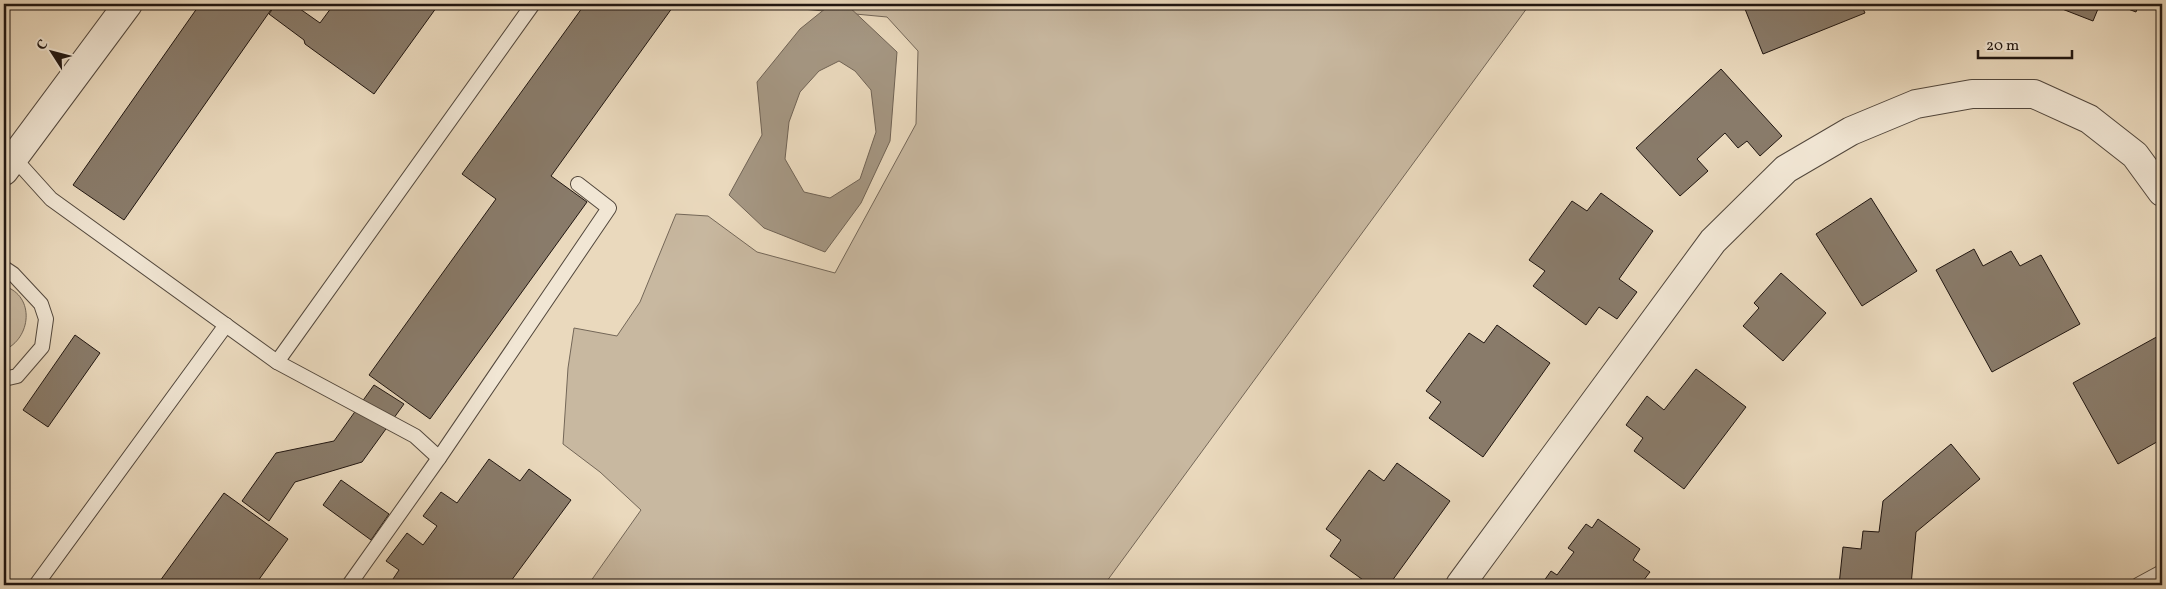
<svg xmlns="http://www.w3.org/2000/svg" width="2166" height="589" font-family="Vollkorn,serif">
	<style>
		.green { fill: #c8b8a0; stroke: #746758 }
		.water { fill: #a59783; stroke: #706355; fill-rule: evenodd }
		.building { fill: #897b6a; stroke: #201611 }
		.lines { fill: none; stroke-linecap: round; stroke-linejoin: round }
		.lane-casing { stroke: #52473c; stroke-width: 16 }
		.street-casing { stroke: #52473c; stroke-width: 30 }
		.lane { stroke: #f1e6d4; stroke-width: 14 }
		.street { stroke: #f1e6d4; stroke-width: 28 }
	</style>
	<rect width="100%" height="100%" fill="#ead9bd"/>
	<filter id="stains"><feTurbulence type="fractalNoise" baseFrequency=".004" numOctaves="4"/><feColorMatrix values="0 0 0 0 .2 0 0 0 0 .09 0 0 0 0 .02 0 0 0 .5 -.17"/></filter>
	<radialGradient id="worn" r=".72"><stop offset=".6" stop-color="#630" stop-opacity="0"/><stop offset="1" stop-color="#630" stop-opacity=".3"/></radialGradient>
	<g class="green">
		<path d="M792,4H1530L1104,585H588L641,510L600,472L563,444L568,368L574,328L617,336L640,302L676,214L708,216L757,252L835,273L916,124L918,51L887,17L792,8Z"/>
		<path d="M4,286C36,296 31,339 4,350Z"/>
	</g>
	<path class="water" d="M831,4H846L897,52L890,141L861,203L825,252L764,228L729,195L762,135L757,82L800,29ZM839,61L855,71L871,90L876,132L860,179L830,198L804,192L785,159L789,122L800,92L819,71Z"/>
	<g class="building">
		<path d="M200,4H275L124,220L73,185Z"/>
		<path d="M276,4H293L320,23L334,4H439L374,94L305,44L304,40L269,14Z"/>
		<path d="M585,4H675L551,176L587,202L430,419L369,375L496,199L462,174Z"/>
		<path d="M1743,4H1861L1865,13L1763,54Z"/>
		<path d="M2058,4H2100L2093,21L2057,7Z"/>
		<path d="M2115,4H2139L2136,12Z"/>
		<path d="M1721,69L1782,136L1760,156L1747,141L1738,148L1725,133L1697,159L1708,171L1680,196L1636,148Z"/>
		<path d="M1601,193L1653,231L1619,279L1637,292L1617,319L1599,307L1586,325L1533,286L1545,271L1529,260L1572,201L1587,211Z"/>
		<path d="M1871,198L1917,271L1862,306L1816,234Z"/>
		<path d="M1974,249L1983,266L2011,251L2020,266L2041,255L2080,324L1992,372L1936,270Z"/>
		<path d="M1781,273L1826,313L1783,361L1743,326L1759,308L1754,303Z"/>
		<path d="M1497,325L1550,363L1483,457L1429,418L1441,402L1426,391L1469,333L1484,343Z"/>
		<path d="M2162,334V439L2118,464L2073,383Z"/>
		<path d="M75,335L100,353L48,427L23,410Z"/>
		<path d="M1696,369L1746,407L1684,489L1634,451L1643,438L1626,425L1647,396L1664,410Z"/>
		<path d="M374,385L404,404L362,462L295,482L269,521L242,501L276,453L334,441Z"/>
		<path d="M1951,444L1980,479L1916,532L1911,585H1839L1843,547L1861,549L1863,531L1879,532L1883,501Z"/>
		<path d="M489,459L520,481L529,469L571,500L508,585H389L399,570L386,561L407,533L423,545L437,526L423,516L441,492L457,503Z"/>
		<path d="M1397,463L1450,501L1389,585H1370L1330,556L1341,540L1326,529L1369,470L1384,481Z"/>
		<path d="M341,480L389,514L371,540L323,505Z"/>
		<path d="M224,493L288,539L255,585H157Z"/>
		<path d="M1598,519L1640,549L1633,560L1650,572L1640,585H1541L1551,571L1557,575L1574,552L1568,548L1586,524L1592,528Z"/>
	</g>
	<g class="lines">
		<defs>
			<g id="lane">
				<path d="M14,158L51,199L277,362L533,4"/>
				<path d="M4,268L13,274L41,304L46,319L42,347L17,376L4,379"/>
				<path d="M277,362L415,436L439,458"/>
				<path d="M36,585L226,325"/>
				<path d="M349,585L439,458L609,208L578,184"/>
				<path d="M2138,585L2162,572"/>
			</g>
			<g id="street">
				<path d="M4,171L128,4"/>
				<path d="M1460,585L1713,241L1786,169L1851,131L1916,104L1972,94H2034L2089,119L2135,155L2162,192"/>
			</g>
		</defs>
		<use href="#lane" class="lane-casing"/>
		<use href="#street" class="street-casing"/>
		<use href="#lane" class="lane"/>
		<use href="#street" class="street"/>
	</g>
	<rect width="2166" height="589" fill="none" stroke="#ead9bd" stroke-width="20"/>
	<rect x="5" y="5" width="2156" height="579" fill="none" stroke="#201611" stroke-width="2.5"/>
	<rect x="10" y="10" width="2146" height="569" fill="none" stroke="#201611"/>
	<g transform="translate(52 52) rotate(306)" stroke="#f1e6d4" stroke-width="4" paint-order="stroke">
	<path d="M0-4L9 19L0 12L-9 19Z" fill="#201611"/>
	<text y="-8" font-size="14" font-weight="bold" text-anchor="middle" fill="#201611">С</text>
	</g>
	<path d="M1978 50v8h94v-8" fill="none" stroke="#201611" stroke-width="2.5"/>
	<text x="1986" y="50" font-size="15" fill="#201611" stroke="#f1e6d4" stroke-width="4" paint-order="stroke">20 m</text>
	<rect width="100%" height="100%" filter="url(#stains)"/>
	<rect width="100%" height="100%" fill="url(#worn)"/>
</svg>
